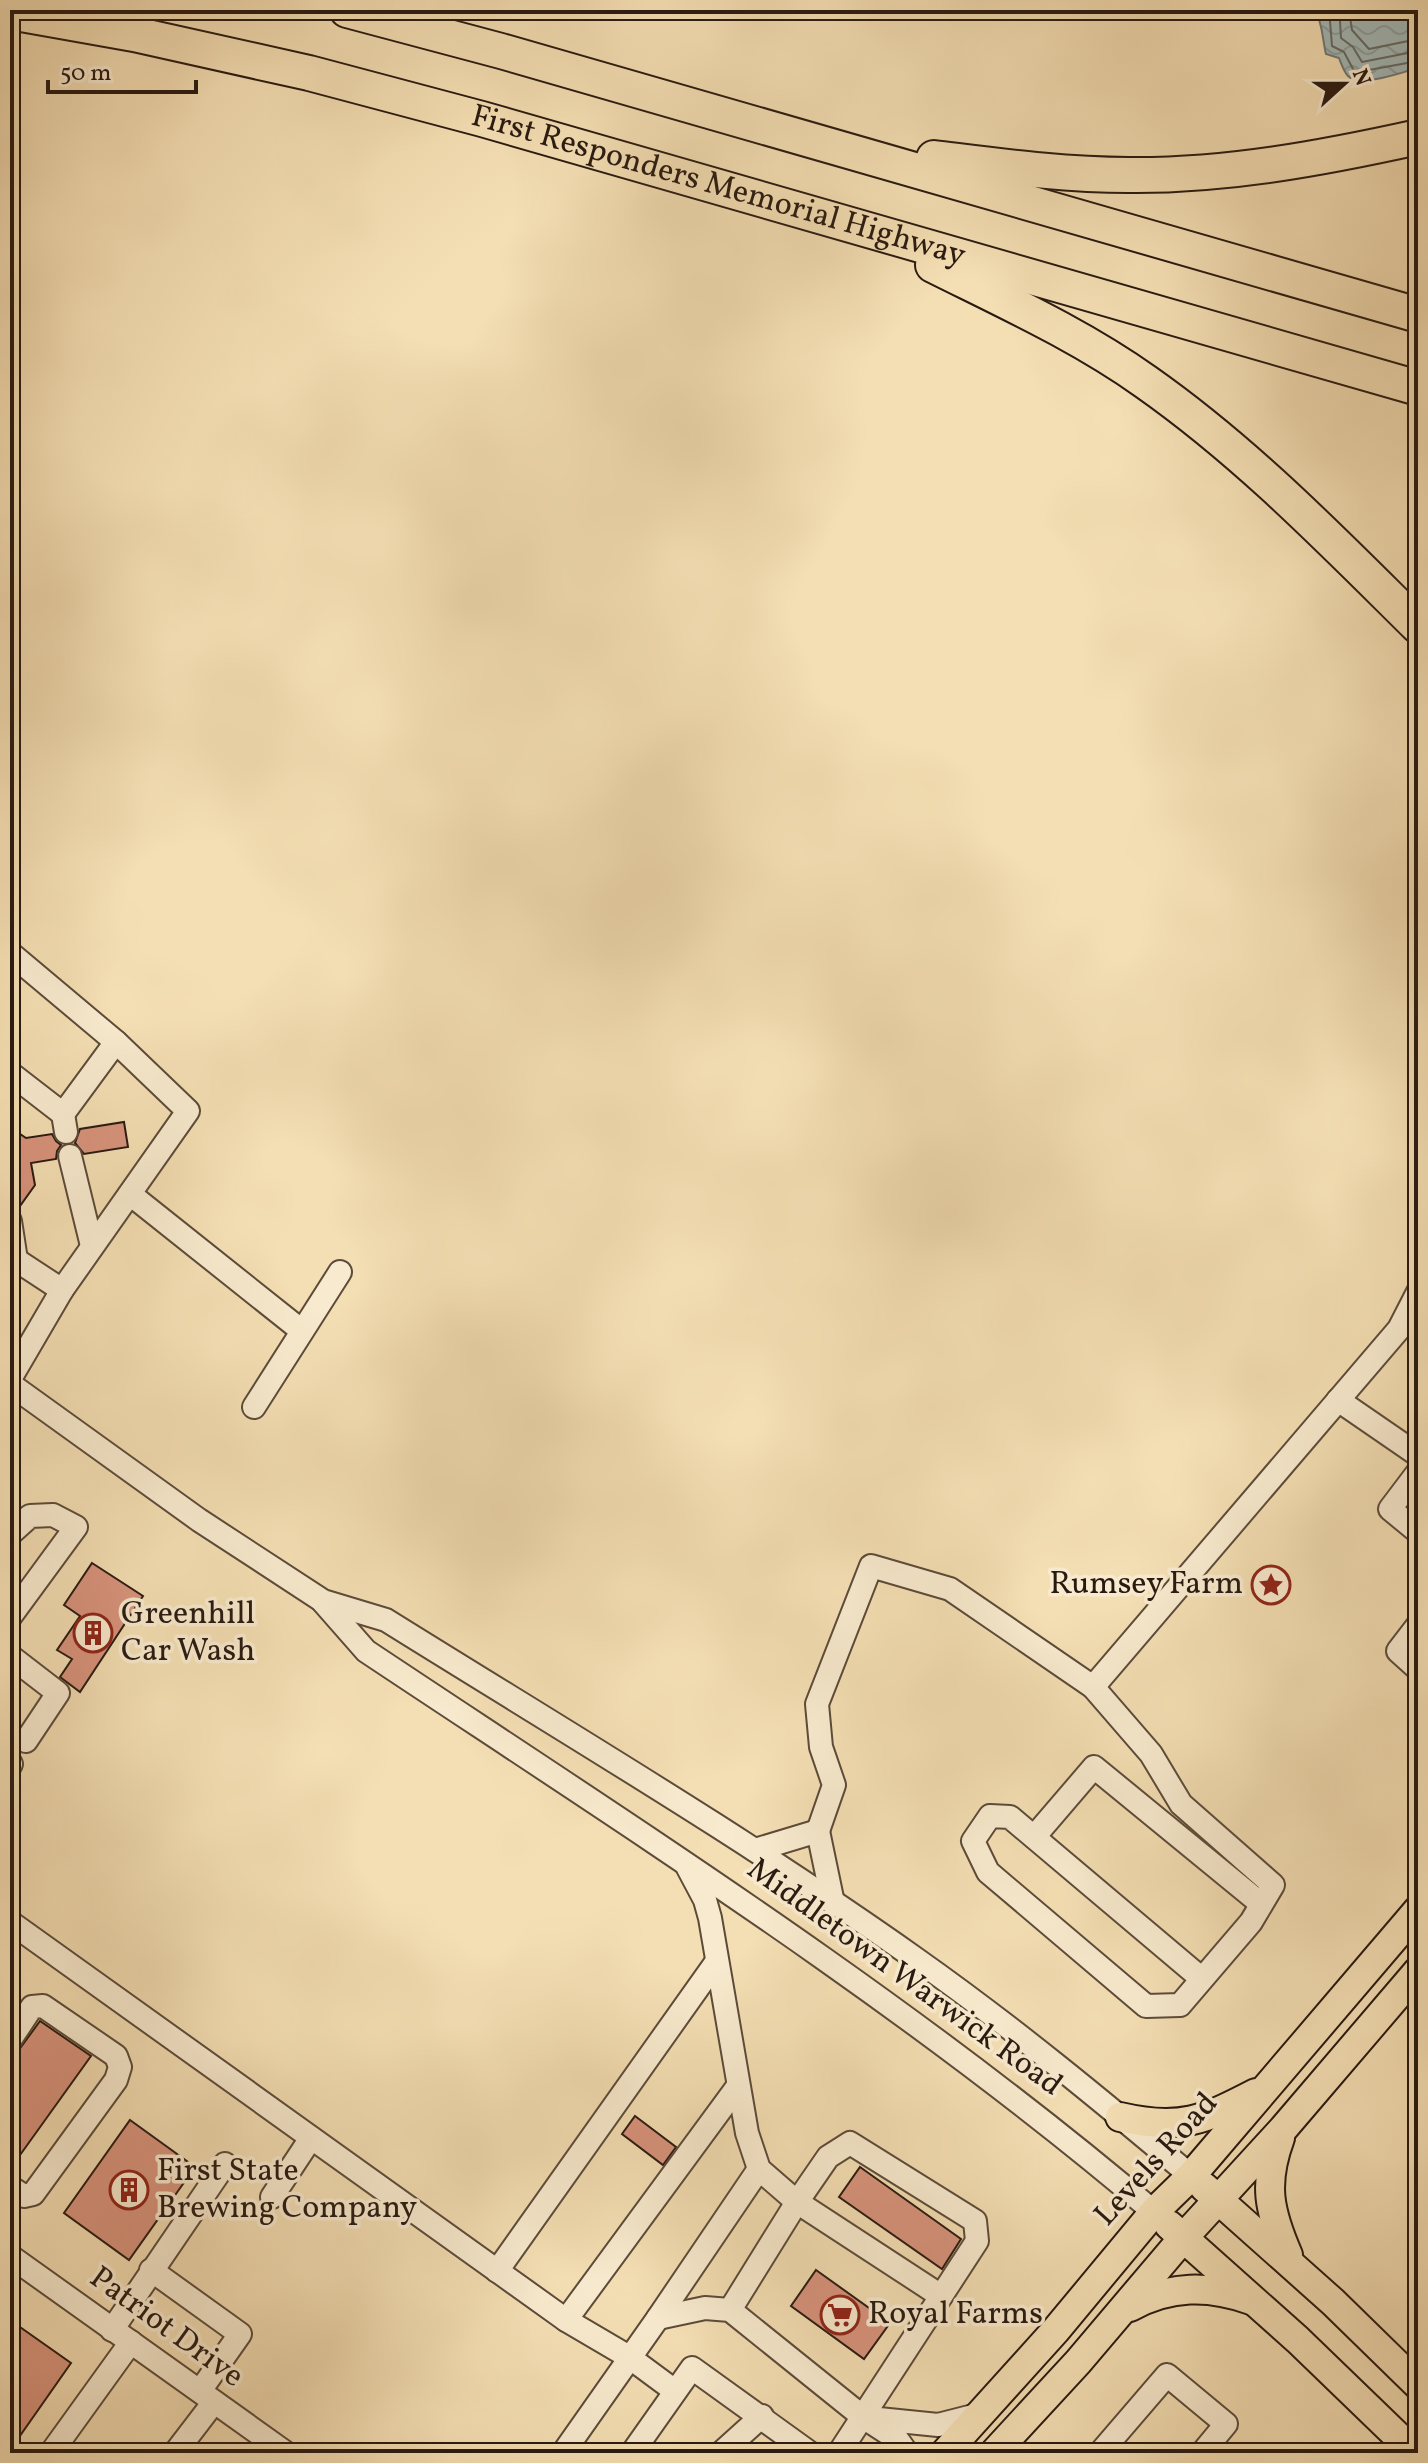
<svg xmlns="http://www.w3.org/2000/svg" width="1428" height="2463" font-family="Vollkorn,serif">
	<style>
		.water { fill: url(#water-waves); stroke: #727975; stroke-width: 2 }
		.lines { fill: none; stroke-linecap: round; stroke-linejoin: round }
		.shore { stroke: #666a64; stroke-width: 2 }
		.building { fill: #d8937c; stroke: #291a11; stroke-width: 2 }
		.minor-casing { stroke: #5c4b3a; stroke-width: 26 }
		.major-casing { stroke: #291a11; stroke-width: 32 }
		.highway-casing { stroke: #291a11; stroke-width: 38 }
		.minor { stroke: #f8eace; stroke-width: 22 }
		.major { stroke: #f4deb3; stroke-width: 28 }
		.highway { stroke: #f4deb3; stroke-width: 34 }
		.labels { text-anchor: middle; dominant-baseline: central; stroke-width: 7; stroke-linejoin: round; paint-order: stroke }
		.street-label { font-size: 32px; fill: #291a11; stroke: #f8eace }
		.poi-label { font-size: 32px; fill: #291a11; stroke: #f8eace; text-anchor: start }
	</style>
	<defs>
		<pattern id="water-waves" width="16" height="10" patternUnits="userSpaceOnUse" patternTransform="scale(2)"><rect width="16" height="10" fill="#a2b9b8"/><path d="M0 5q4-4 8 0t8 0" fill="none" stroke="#8c9e9d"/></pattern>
	</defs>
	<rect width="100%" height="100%" fill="#f4deb3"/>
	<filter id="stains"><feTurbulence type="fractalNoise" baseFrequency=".0025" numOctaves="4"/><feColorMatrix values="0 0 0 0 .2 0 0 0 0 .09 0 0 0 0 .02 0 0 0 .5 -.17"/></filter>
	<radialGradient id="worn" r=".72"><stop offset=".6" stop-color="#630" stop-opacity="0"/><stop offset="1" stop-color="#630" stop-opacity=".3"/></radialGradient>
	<path class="water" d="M1315,10H1418V68C1403,72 1360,88 1348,76C1344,72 1341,63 1339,58L1326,54C1322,38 1323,24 1315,10Z"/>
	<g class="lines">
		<g class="shore">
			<path d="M1325,10L1330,21L1332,46L1344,52L1353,69L1358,72L1418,61"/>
			<path d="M1336,10L1340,21L1341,38L1353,47L1362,62L1418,51"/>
			<path d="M1349,10L1352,30L1369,49L1418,39"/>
		</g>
	</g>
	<g class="building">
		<path d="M124,1122L128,1147L84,1154L75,1143L80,1129Z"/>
		<path d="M10,1127L26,1138L52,1134L56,1141L61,1145L57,1151L56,1159L31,1163L35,1185L20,1206L10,1198Z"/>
		<path d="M92,1563L143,1596L80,1692L60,1677L72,1659L57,1650L80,1616L64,1605Z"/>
		<path d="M40,2021L91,2056L10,2169V2062Z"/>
		<path d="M635,2116L676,2147L663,2165L622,2134Z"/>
		<path d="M130,2120L195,2167L129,2260L64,2213Z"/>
		<path d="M860,2167L961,2239L942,2269L839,2197Z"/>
		<path d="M816,2270L890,2323L864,2359L791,2306Z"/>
		<path d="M10,2320L71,2363L10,2450Z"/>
	</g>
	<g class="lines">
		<defs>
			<g id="minor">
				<path d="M10,953L116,1042L188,1111L62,1290L10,1379"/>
				<path d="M10,1073L63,1114L66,1132"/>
				<path d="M63,1114L116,1042"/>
				<path d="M70,1156L92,1246"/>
				<path d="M130,1194L302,1331"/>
				<path d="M10,1221L16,1260L10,1262"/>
				<path d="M10,1256L62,1290"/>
				<path d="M10,1384L199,1520L323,1601L386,1620C564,1731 745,1838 916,1959C1011,2026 1102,2101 1191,2176"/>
				<path d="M1338,1400L1418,1455"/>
				<path d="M254,1407L340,1272"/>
				<path d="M1418,1472L1390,1509L1418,1532"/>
				<path d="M10,1534L30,1516L53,1515L76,1527L10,1617"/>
				<path d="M323,1602L366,1651C635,1830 907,2002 1154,2212"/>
				<path d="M1418,1625L1398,1651L1418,1669"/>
				<path d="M10,1656L58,1693L26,1741"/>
				<path d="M1093,1687L1151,1754L1181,1804L1273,1885L1251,1922L1180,2005L1146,2006L988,1872L973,1841L990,1816L1010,1817L1202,1979"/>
				<path d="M10,1766L11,1764"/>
				<path d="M818,1831L834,1785L821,1747L817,1704L871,1566L950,1589L1093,1687L1399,1329L1418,1292"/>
				<path d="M1034,1837L1094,1767L1260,1903"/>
				<path d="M755,1850L818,1831L833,1903"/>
				<path d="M688,1868L705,1900L710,1918L747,2133L759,2169L797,2202L941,2296"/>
				<path d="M10,1922L566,2320L629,2357L675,2391"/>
				<path d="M10,2040L32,2007L43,2006L116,2056L120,2067L116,2080L33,2194L24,2196L10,2187"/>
				<path d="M272,2197L311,2138"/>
				<path d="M10,2256L286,2453"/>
				<path d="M151,2270L240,2334L200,2391"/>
				<path d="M497,2271L717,1961"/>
				<path d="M730,2310L797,2202L828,2157L850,2143L975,2221L977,2241L839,2453"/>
				<path d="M658,2318L705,2308L730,2310L863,2417L897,2439L907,2453"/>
				<path d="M566,2320L738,2086"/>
				<path d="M112,2330L225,2164"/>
				<path d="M869,2418L938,2425L981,2414"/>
				<path d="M51,2453L131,2342"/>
				<path d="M175,2453L214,2402"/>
				<path d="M563,2453L658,2318L759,2169"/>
				<path d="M632,2453L692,2368L810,2453"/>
				<path d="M721,2453L762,2416"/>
				<path d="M1100,2453L1167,2375L1226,2424L1202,2453"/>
			</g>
			<g id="major">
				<path d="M1120,2117C1180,2131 1204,2120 1256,2093"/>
				<path d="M1280,2138C1263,2184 1269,2211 1288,2255"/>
				<path d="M1204,2187L1333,2302L1418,2385"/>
				<path d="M1169,2225L1298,2340L1415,2453"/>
				<path d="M1130,2307C1170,2285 1209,2285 1251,2300"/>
				<path d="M945,2453L1056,2330L1154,2212L1191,2176L1418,1910"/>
				<path d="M994,2453L1078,2362L1184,2237L1283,2129L1418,1971"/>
			</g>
			<g id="highway">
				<path d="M347,10L501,51L1418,315"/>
				<path id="s1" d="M10,12L134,34L309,73L482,119L1418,388"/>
				<path d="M934,158C999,166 1063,175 1129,175C1226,176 1323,158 1418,137"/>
				<path d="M933,265C1005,301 1080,335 1146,382C1247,453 1331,540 1418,626"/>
			</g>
		</defs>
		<use href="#minor" class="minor-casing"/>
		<use href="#major" class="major-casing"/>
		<use href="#highway" class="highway-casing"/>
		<use href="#minor" class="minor"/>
		<use href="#major" class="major"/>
		<use href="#highway" class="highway"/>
	</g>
	<defs>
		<symbol id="sight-ring" viewBox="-11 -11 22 22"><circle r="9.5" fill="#f8eace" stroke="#8f2418" stroke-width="1.5"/><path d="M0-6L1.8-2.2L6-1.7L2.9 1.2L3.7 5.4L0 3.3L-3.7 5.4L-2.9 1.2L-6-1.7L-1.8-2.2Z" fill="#8f2418"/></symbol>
		<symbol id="building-ring" viewBox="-11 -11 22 22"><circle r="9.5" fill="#f8eace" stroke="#8f2418" stroke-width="1.5"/><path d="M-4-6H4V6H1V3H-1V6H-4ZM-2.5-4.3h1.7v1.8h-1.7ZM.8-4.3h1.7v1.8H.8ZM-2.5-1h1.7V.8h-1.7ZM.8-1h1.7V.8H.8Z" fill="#8f2418"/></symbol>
		<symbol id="supermarket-ring" viewBox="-11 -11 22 22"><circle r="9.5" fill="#f8eace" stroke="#8f2418" stroke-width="1.5"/><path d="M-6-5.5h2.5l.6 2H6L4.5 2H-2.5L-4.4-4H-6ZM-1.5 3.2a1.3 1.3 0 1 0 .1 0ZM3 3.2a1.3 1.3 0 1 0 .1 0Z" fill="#8f2418"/></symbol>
	</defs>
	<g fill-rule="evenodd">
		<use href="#sight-ring" x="1249" y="1563" width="44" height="44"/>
		<use href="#building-ring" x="71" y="1611" width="44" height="44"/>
		<use href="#building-ring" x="107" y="2168" width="44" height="44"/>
		<use href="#supermarket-ring" x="818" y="2293" width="44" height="44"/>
	</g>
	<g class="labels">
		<g class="street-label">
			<text stroke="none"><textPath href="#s1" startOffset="730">First Responders Memorial Highway</textPath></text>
			<text transform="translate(904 1978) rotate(36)">Middletown Warwick Road</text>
			<text transform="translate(1157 2160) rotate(-48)">Levels Road</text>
			<text transform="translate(166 2328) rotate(36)">Patriot Drive</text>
		</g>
		<g class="poi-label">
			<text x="1243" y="1585" text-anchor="end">Rumsey Farm</text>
			<text x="121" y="1615">Greenhill<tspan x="121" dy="37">Car Wash</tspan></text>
			<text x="157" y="2172">First State<tspan x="157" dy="37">Brewing Company</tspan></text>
			<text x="868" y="2315">Royal Farms</text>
		</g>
	</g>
	<rect width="1428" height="2463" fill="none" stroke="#f4deb3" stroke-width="40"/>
	<rect x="12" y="12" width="1404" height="2439" fill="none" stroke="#291a11" stroke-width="4"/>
	<rect x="20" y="20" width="1388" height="2423" fill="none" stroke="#291a11" stroke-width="2"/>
	<g transform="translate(1344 84) rotate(69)" stroke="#f8eace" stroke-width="6" paint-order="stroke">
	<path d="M0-6L14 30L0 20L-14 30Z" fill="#291a11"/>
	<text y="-12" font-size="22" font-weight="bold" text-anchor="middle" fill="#291a11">N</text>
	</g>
	<path d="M48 80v12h148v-12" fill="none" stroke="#291a11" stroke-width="4"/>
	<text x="60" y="80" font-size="24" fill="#291a11" stroke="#f8eace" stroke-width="6" paint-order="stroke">50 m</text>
	<rect width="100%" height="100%" filter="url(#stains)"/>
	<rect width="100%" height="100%" fill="url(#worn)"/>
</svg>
